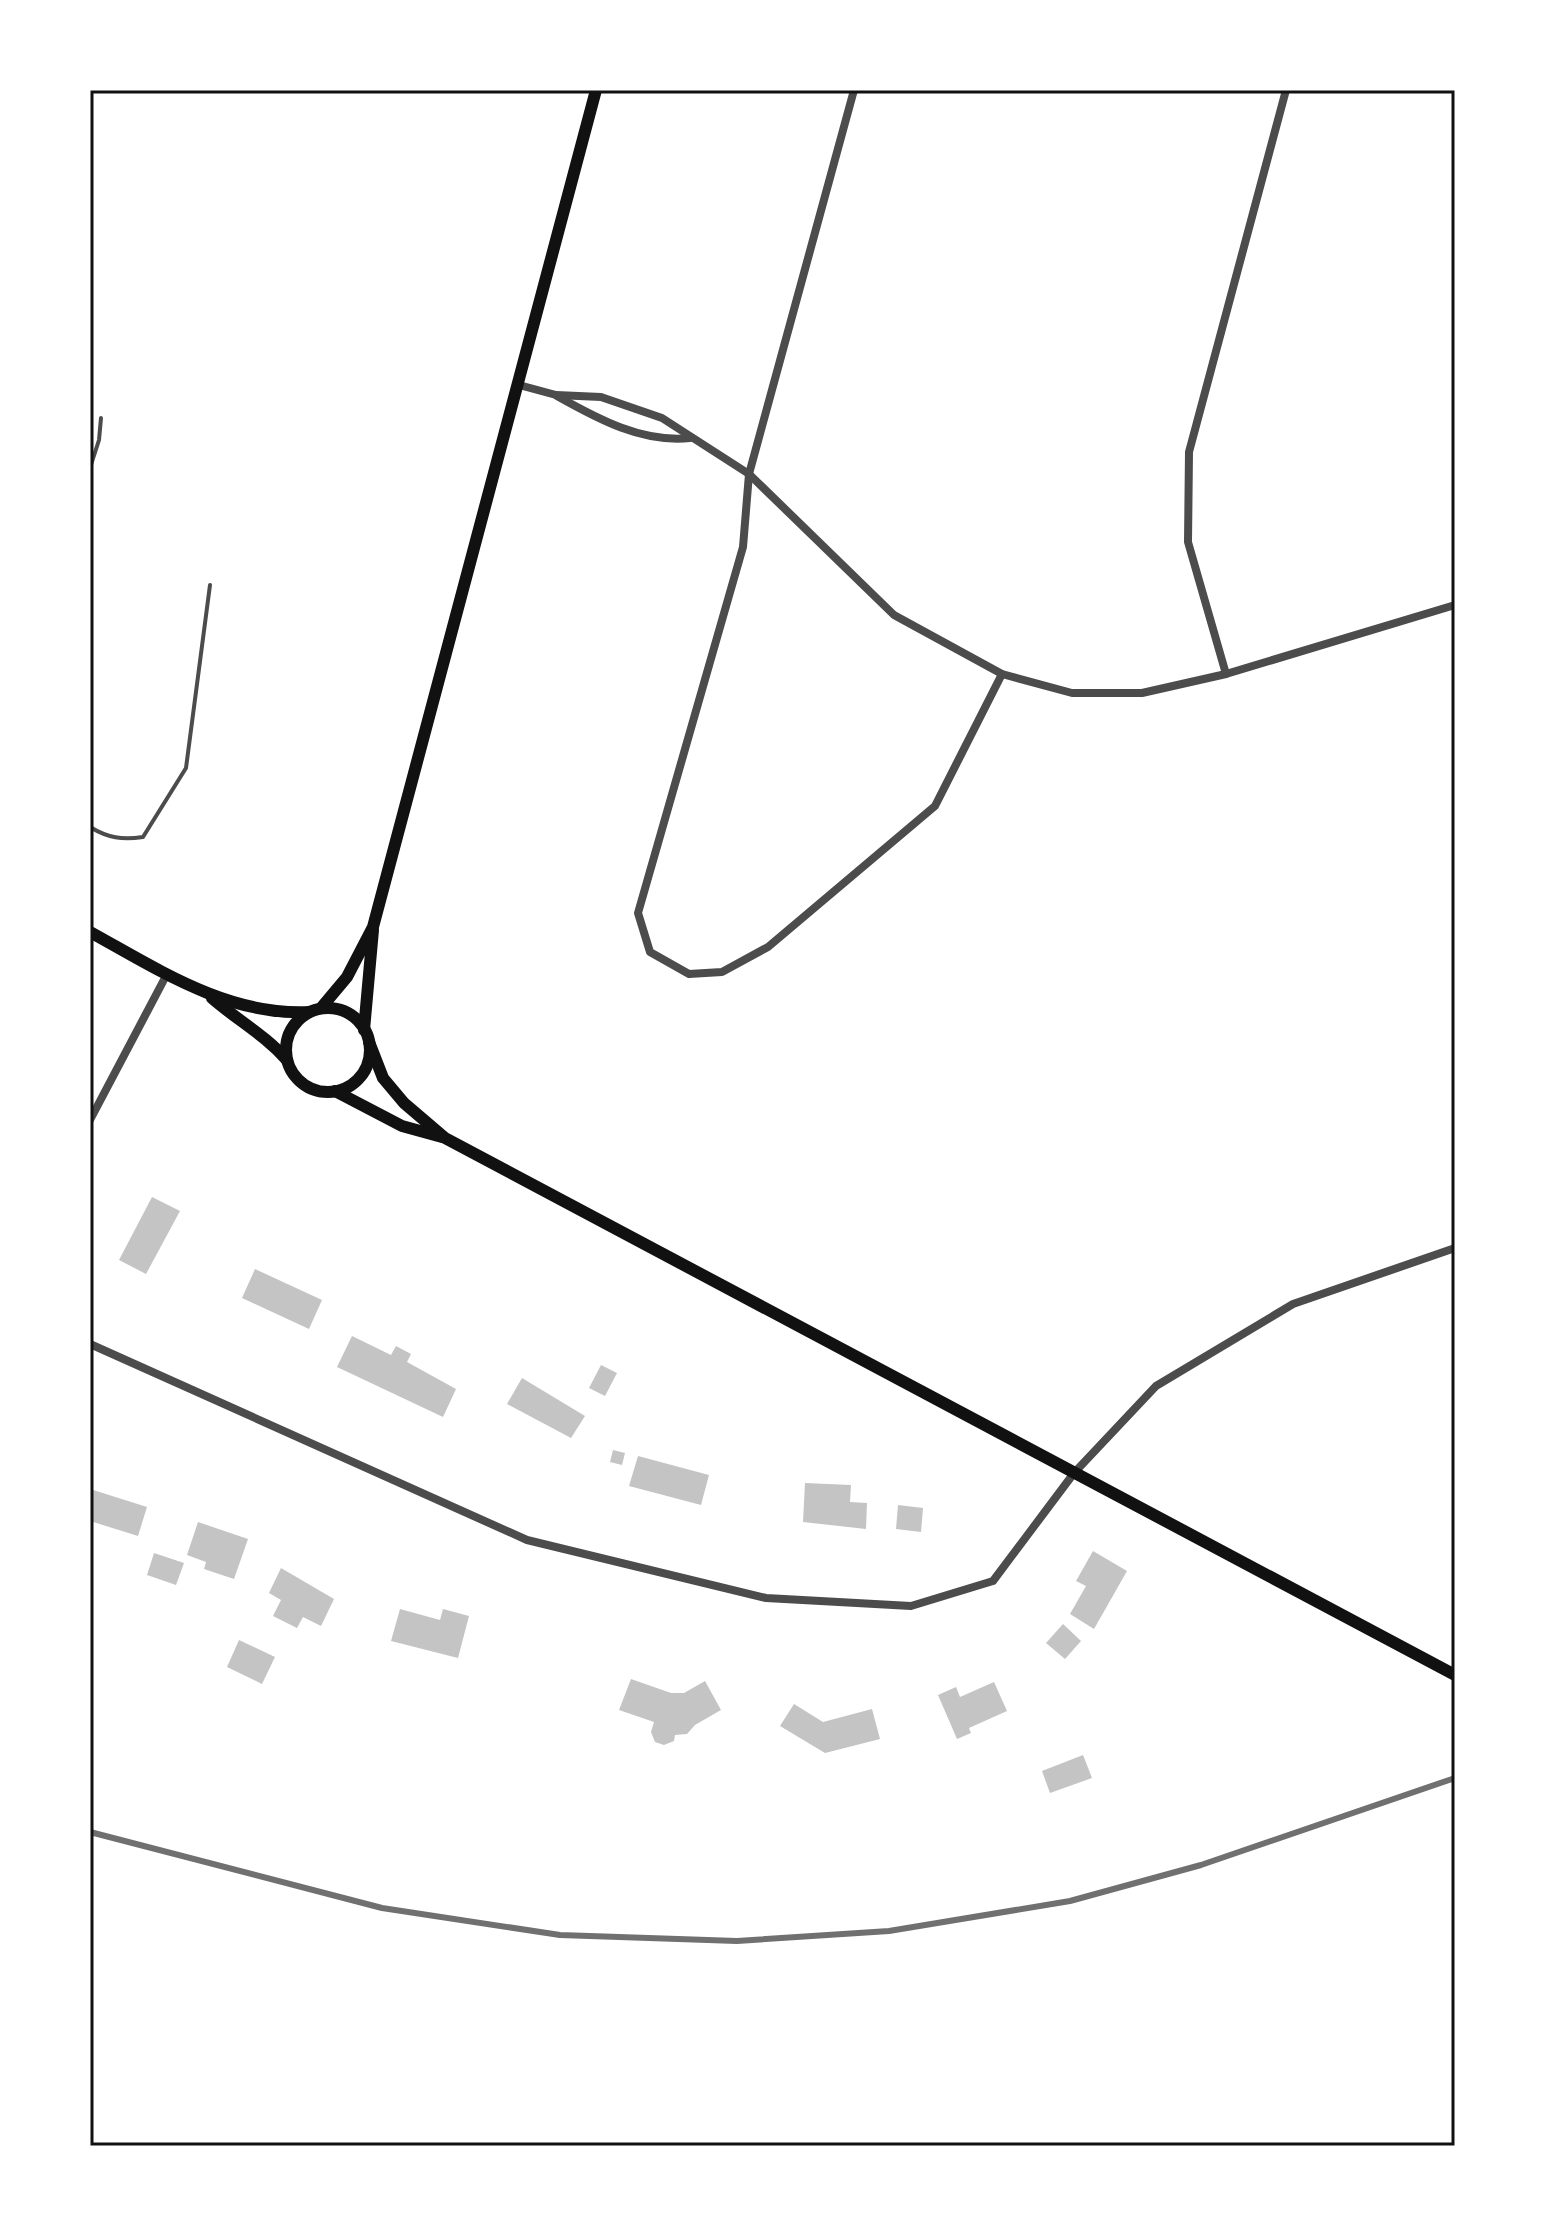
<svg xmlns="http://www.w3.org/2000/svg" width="1545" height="2236" font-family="'Sofia Sans Condensed',sans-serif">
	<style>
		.building { fill: #c4c4c4 }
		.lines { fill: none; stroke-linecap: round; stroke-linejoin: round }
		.service { stroke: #4c4c4c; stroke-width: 4 }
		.minor { stroke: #4c4c4c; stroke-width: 8 }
		.secondary { stroke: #111; stroke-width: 12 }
		.rail { stroke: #707070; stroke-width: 6 }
		.neatline { fill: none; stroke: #111; stroke-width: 3 }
	</style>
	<rect width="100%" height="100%" fill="#fff"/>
	<g class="building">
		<path d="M152,1197L180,1211L146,1274L119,1260Z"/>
		<path d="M255,1269L322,1300L309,1329L242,1298Z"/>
		<path d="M352,1336L391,1355L396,1346L411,1354L407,1362L456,1389L443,1417L337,1367Z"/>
		<path d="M601,1365L617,1373L605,1396L589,1388Z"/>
		<path d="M522,1378L585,1416L571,1438L507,1404Z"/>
		<path d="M613,1450L625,1453L622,1465L610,1462Z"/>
		<path d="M638,1456L709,1475L701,1505L629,1486Z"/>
		<path d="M805,1483L851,1485L850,1502L867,1503L866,1529L803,1522Z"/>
		<path d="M90,1489L147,1507L138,1536L90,1521Z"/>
		<path d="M898,1505L923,1508L921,1532L896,1529Z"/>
		<path d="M198,1522L248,1539L234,1579L204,1569L206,1562L187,1555Z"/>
		<path d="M1093,1551L1127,1571L1094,1629L1070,1614L1086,1586L1076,1581Z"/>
		<path d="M154,1553L184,1563L176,1585L147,1575Z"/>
		<path d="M281,1568L334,1599L321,1626L303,1617L297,1628L273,1616L281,1600L269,1593Z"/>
		<path d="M400,1609L440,1620L443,1609L469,1616L458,1658L391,1641Z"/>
		<path d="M1063,1624L1081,1641L1065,1659L1046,1643Z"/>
		<path d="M239,1640L275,1657L262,1684L227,1667Z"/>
		<path d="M631,1679L671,1693H684L705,1681L721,1710L695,1725L687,1734L675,1735L674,1741L664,1745L655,1742L651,1732L654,1722L619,1710Z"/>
		<path d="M994,1682L1007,1711L969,1728L971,1733L957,1739L938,1695L956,1687L960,1697Z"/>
		<path d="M794,1704L823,1722L872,1709L880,1739L825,1753L780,1726Z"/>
		<path d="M1083,1755L1092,1778L1050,1793L1042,1771Z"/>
	</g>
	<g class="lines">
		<g class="service">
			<path d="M90,468L99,440L101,418"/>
			<path d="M90,827C108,838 122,840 143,837L186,768L210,585"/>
		</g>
		<g class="minor">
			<path d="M854,90L749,474L743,547L638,913L650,952L689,974L722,972L768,947L935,806L1002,674"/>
			<path d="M519,385L556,395L601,397L662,418L749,474L894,615L1002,674L1072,693H1142L1226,674L1455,605"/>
			<path d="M557,396C598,419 642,443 690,438"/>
			<path d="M1226,674L1188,542L1189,452L1286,90"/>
			<path d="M90,1120L167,974"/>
			<path d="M90,1344L527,1540L766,1598L911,1606L993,1581L1074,1473L1156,1386L1293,1304L1455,1248"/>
		</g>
		<g class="secondary">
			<path d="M90,932C159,970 228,1016 309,1012"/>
			<path d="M212,998C237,1020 265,1035 287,1060"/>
			<path d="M321,1008L347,977L373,927L596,90"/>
			<circle cx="328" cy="1050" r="42"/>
			<path d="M364,1030L373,930"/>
			<path d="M369,1042L383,1078L404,1103L445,1138L1455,1675"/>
			<path d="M335,1091L402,1126L442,1137"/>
		</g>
		<path class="rail" d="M90,1832L382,1908L560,1935L737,1941L889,1931L1070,1901L1201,1865L1455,1778"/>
	</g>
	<rect width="1545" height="2236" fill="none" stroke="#ffffff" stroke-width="184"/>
	<rect x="92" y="92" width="1361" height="2052" class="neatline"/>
</svg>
